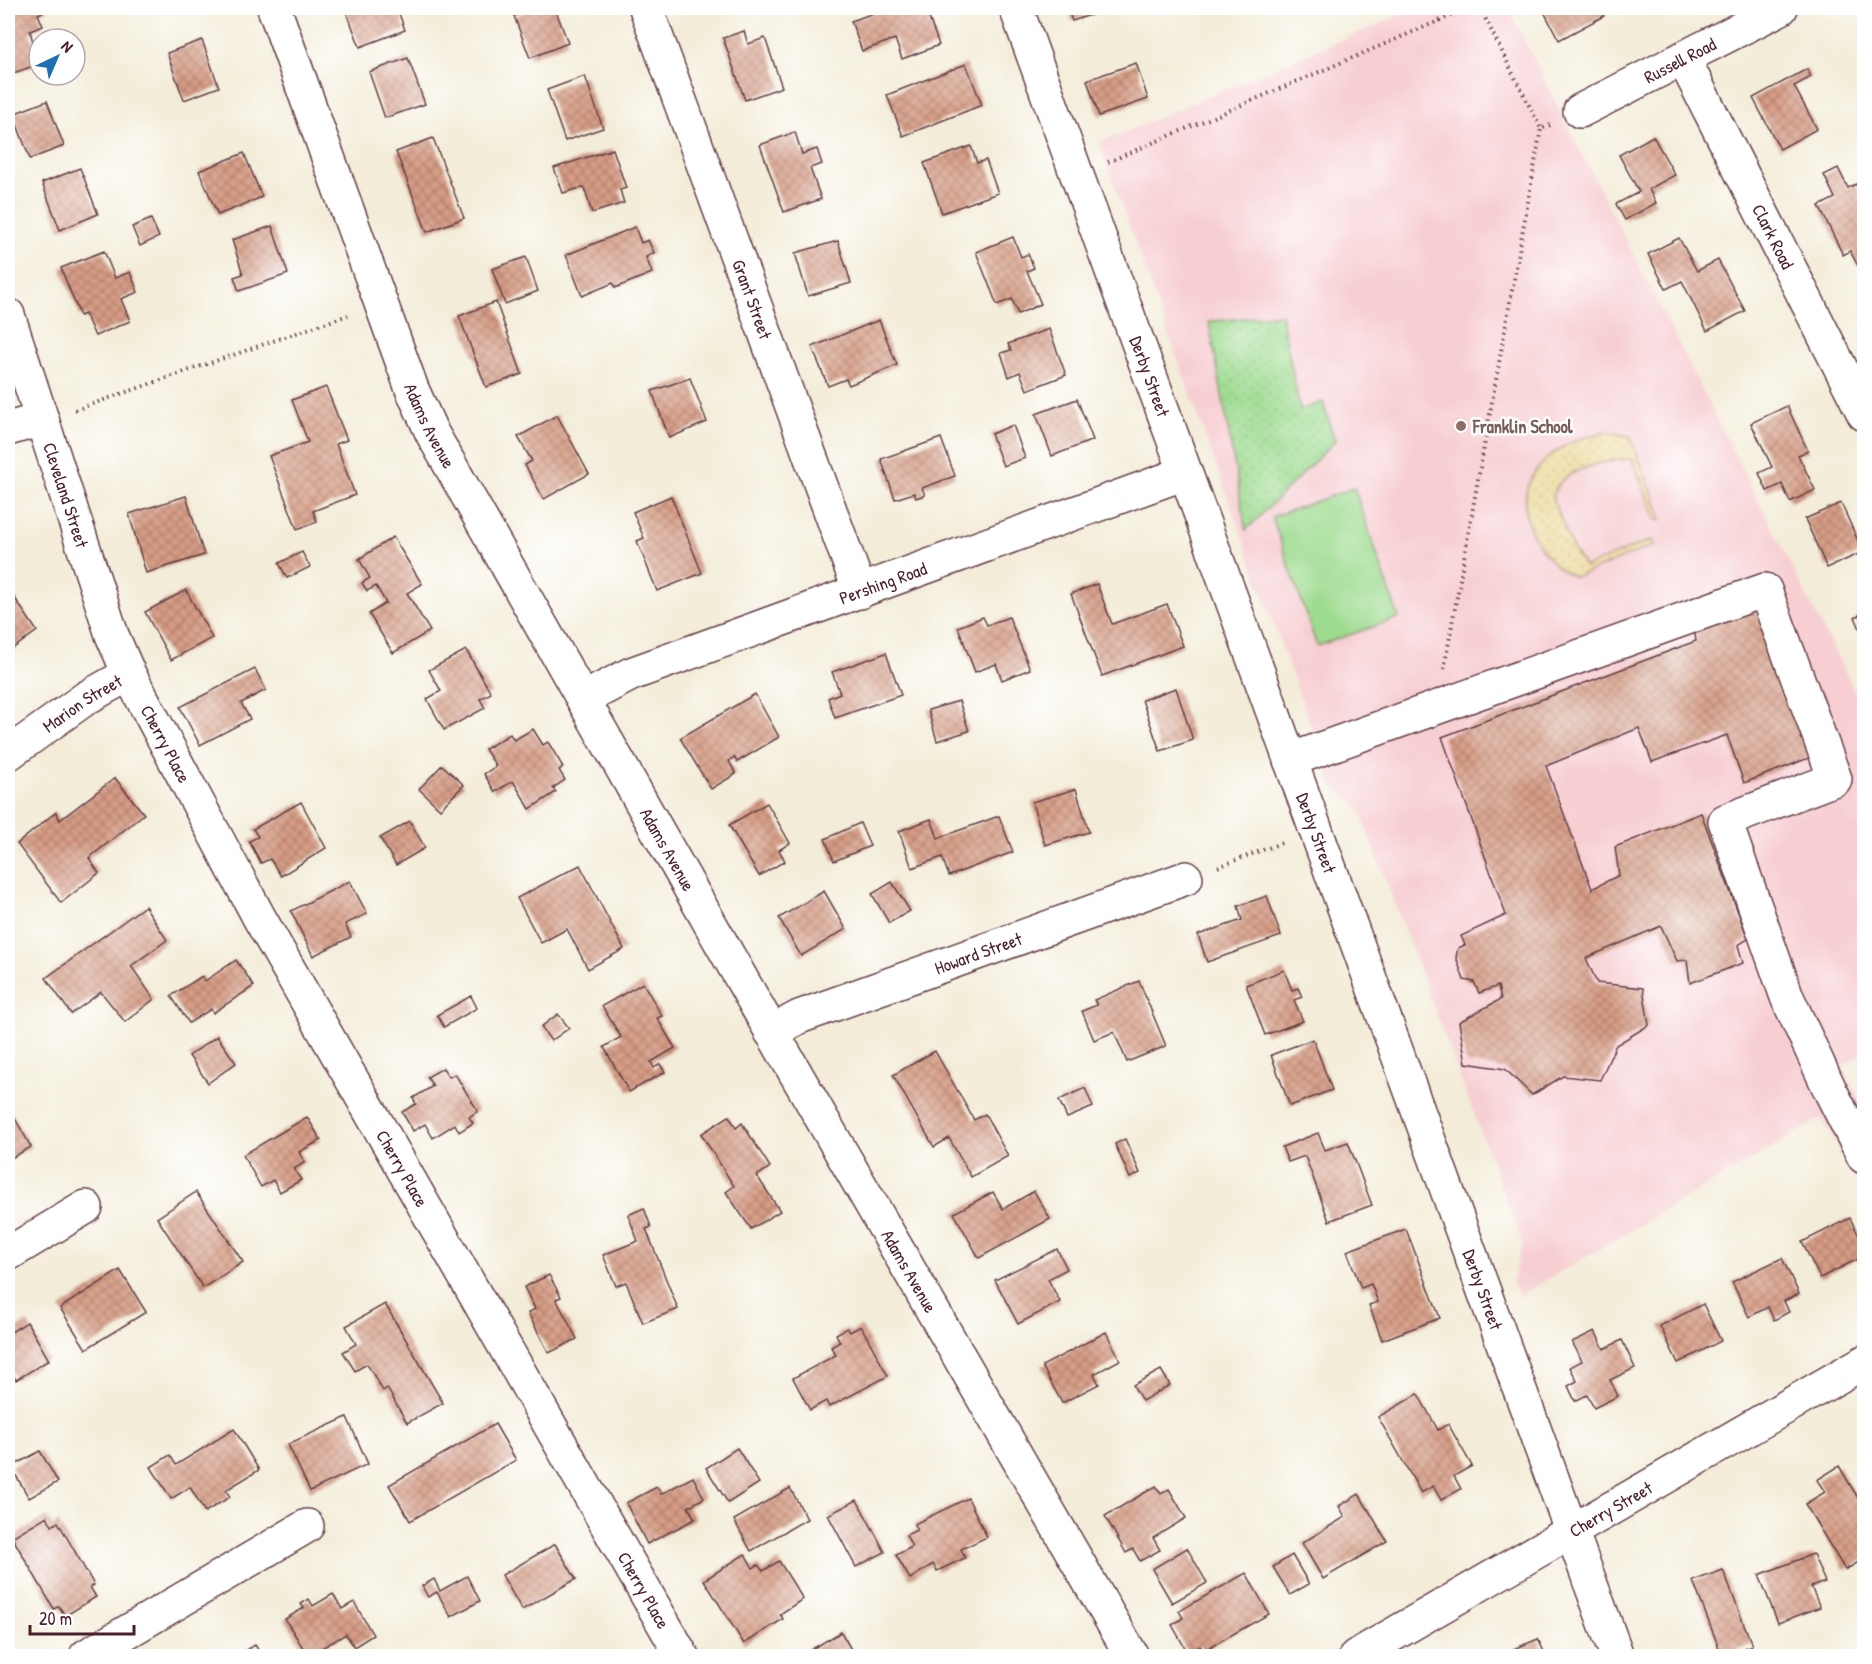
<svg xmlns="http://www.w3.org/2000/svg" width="1872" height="1664" font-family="'Patrick Hand',sans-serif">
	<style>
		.built { fill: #f7cfd3 }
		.green { fill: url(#green-dots); stroke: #747d5d; stroke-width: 1.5 }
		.sand { fill: url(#sand-dots); stroke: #9c7c64; stroke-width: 1.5 }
		.pitch { fill: #9ddb8f; stroke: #747d5d; stroke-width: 1.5 }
		.building { fill: url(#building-cross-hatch) }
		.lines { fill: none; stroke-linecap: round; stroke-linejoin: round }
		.minor-casing { stroke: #633e45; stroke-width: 36 }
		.path { stroke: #633e45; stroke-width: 4; stroke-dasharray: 1.5 4.5; stroke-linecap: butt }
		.minor { stroke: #fff; stroke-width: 33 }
		.education-dot { fill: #8d6e63; stroke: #fff; stroke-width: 2 }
		.labels { text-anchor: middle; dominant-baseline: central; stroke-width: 5; stroke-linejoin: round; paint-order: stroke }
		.street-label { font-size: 18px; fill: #4a1f2b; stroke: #fff }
		.education-label { font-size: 18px; font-weight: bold; fill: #785e54; stroke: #fff; text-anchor: start }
	</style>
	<defs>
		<pattern id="green-dots" width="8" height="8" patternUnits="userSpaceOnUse" patternTransform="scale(1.5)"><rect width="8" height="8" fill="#9ddb8f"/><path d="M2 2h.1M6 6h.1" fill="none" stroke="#89bc7c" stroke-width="1.8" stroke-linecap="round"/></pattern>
		<pattern id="sand-dots" width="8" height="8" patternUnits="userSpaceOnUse" patternTransform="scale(1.5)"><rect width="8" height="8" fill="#eeda9e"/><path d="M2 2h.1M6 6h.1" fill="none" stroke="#cebb88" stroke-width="1.8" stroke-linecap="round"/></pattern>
		<pattern id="building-cross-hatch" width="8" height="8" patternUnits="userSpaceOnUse" patternTransform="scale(1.5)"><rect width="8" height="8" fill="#d79d85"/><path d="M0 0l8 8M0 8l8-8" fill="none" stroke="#b07f6d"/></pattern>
	</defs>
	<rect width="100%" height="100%" fill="#fff"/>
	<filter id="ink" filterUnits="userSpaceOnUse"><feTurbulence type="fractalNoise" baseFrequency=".0167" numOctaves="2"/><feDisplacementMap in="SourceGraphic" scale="12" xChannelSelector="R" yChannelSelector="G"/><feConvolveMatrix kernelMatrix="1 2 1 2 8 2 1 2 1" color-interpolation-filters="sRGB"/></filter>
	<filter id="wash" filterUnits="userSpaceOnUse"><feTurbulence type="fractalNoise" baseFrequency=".008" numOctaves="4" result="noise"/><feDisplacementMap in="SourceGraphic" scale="24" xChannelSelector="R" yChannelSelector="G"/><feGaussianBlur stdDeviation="1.35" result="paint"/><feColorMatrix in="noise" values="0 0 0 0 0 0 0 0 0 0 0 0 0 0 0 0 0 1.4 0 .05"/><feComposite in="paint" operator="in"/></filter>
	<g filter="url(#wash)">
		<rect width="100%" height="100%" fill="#f3ecd8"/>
		<path class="built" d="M1417,8H1508L1864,709V1052L1842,1066L1864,1107V1198L1822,1118L1519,1296L1512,1280L1523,1245L1358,806L1333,787L1099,143Z"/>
		<path class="green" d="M1281,314L1300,410L1323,402L1335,441L1246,530L1209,322Z"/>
		<path class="sand" d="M1607,432L1630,436L1662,519L1657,521L1632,459C1609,459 1552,470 1553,500L1573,549L1585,567L1652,540L1655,545L1576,577C1559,571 1549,560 1539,545C1500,486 1549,441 1607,432Z"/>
		<path class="pitch" d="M1354,488L1399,618L1317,646L1272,517Z"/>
		<g id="blocks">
			<g class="building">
				<path d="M8,8H46L47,10L38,14L43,26L30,31L39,64L8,75Z"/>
				<path d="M345,8H397L405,30L360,47Z"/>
				<path d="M536,8H555L568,43L530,58L514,16Z"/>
				<path d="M888,8H932L935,16L929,18L939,45L902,59L895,39L862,51L851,21Z"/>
				<path d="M1067,8H1112L1072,21Z"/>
				<path d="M1542,8H1599L1604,16L1559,40Z"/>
				<path d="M744,31L748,44L765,38L782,87L745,100L723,38Z"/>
				<path d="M202,40L219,87L184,100L167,53Z"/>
				<path d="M408,58L425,104L385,118L369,72Z"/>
				<path d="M1136,63L1148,99L1099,116L1087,80Z"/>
				<path d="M966,64L982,105L903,136L887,95Z"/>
				<path d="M1807,69L1811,77L1794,86L1817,129L1780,149L1753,98Z"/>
				<path d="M585,76L603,128L565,141L547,90Z"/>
				<path d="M47,101L64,146L30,159L13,114Z"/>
				<path d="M795,132L802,154L817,149L822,164L810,168L821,199L784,212L760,145Z"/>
				<path d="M1653,136L1675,175L1649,189L1656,203L1625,220L1616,204L1639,192L1619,155Z"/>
				<path d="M433,138L464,218L427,232L396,152Z"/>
				<path d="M971,146L977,163L986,160L998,193L942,213L924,163Z"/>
				<path d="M613,149L626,188L620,190L624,203L592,213L584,187L563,193L554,168Z"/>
				<path d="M244,153L262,197L218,215L199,171Z"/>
				<path d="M80,168L98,214L60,230L42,183Z"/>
				<path d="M1838,168L1848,188L1856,184L1864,202V262L1858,266L1850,251L1843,255L1819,206L1835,198L1824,175Z"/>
				<path d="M151,219L159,237L140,246L132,227Z"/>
				<path d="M272,226L288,274L239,291L234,277L243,274L232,240Z"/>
				<path d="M635,227L641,243L648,240L654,253L646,257L652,273L615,288L613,283L582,296L566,255Z"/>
				<path d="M1013,237L1021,257L1028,254L1034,268L1027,271L1041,304L1018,314L1012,299L997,305L976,252Z"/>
				<path d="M1679,238L1697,271L1718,260L1745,311L1707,331L1682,281L1666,289L1648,254Z"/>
				<path d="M838,241L851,283L808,296L795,253Z"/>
				<path d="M104,251L115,278L130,272L138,292L121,299L130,321L95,336L85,314L80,316L61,268Z"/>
				<path d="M526,257L538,291L505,304L492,269Z"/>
				<path d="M496,302L522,374L486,387L459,316Z"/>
				<path d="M879,320L897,365L849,385L846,379L828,386L812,347Z"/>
				<path d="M1049,329L1066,375L1027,390L1020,372L1009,377L1001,353L1011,350L1008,344Z"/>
				<path d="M690,378L707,422L669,438L652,391Z"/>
				<path d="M326,387L347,440L336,444L355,495L313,511L317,522L297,529L269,456L308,442L292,400Z"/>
				<path d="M1077,399L1093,440L1052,456L1036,414Z"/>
				<path d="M1787,406L1808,451L1798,455L1815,490L1790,502L1782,484L1767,491L1759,473L1772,467L1751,423Z"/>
				<path d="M557,415L589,474L544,499L525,465L532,461L518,437Z"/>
				<path d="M1013,425L1025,458L1003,466L991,434Z"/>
				<path d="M941,438L955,476L922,488L925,495L916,498L914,493L895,499L881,459Z"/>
				<path d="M186,496L204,555L146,573L129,514Z"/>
				<path d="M671,496L702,573L657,591L637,541L644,538L633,512Z"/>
				<path d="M1841,503L1863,552L1827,568L1805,519Z"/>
				<path d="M393,537L422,584L407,593L430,631L393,653L369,614L386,603L376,586L367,591L362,583L370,578L359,559Z"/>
				<path d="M302,552L310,567L287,578L279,563Z"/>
				<path d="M1097,584L1112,624L1167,604L1183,646L1102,676L1071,594Z"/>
				<path d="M8,588L37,631L8,652Z"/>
				<path d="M186,590L212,638L171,660L145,612Z"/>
				<path d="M1755,609L1814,756L1744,783L1727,735L1652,762L1639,728L1546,766L1592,889L1619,875L1615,847L1701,813L1748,939L1738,945L1743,963L1690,983L1687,960L1677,961L1661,926L1586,958L1597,983L1643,988L1649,1025L1616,1045L1600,1080L1563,1076L1532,1095L1505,1069L1466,1063L1459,1022L1501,999L1498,986L1479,993L1474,982L1464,980L1456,957L1458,948L1465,945L1461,936L1506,915L1442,737L1696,641L1694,629Z"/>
				<path d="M1864,613V638L1855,617Z"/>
				<path d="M983,617L987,625L1009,617L1030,669L1002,680L996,664L975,672L958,627Z"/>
				<path d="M466,650L491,693L480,699L485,708L444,730L427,699L441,691L429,670Z"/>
				<path d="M886,653L901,695L835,718L828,698L840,693L832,672Z"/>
				<path d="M255,669L266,690L241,703L250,719L200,745L180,707Z"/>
				<path d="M1176,688L1193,740L1160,751L1142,700Z"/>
				<path d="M755,694L779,737L737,762L734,757L729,761L736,774L711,789L680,738Z"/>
				<path d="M959,701L969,731L937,741L928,710Z"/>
				<path d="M533,729L543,745L548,742L563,767L559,770L565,780L553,788L556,792L530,809L513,781L495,792L484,774L496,766L485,749L510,734L514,740Z"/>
				<path d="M442,765L464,785L440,809L419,789Z"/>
				<path d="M115,778L144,814L89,858L99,873L61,903L17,844L56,812L60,820Z"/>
				<path d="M1076,789L1089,832L1045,845L1032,802Z"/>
				<path d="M301,802L326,848L281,876L270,859L261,863L249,841L258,837L253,829Z"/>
				<path d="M767,803L790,843L779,850L785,861L759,876L729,825Z"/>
				<path d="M999,816L1013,852L949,876L942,857L912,868L899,831L931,819L938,838Z"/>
				<path d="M410,821L425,848L396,865L380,838Z"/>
				<path d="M860,823L870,846L834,861L825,839Z"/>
				<path d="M580,865L624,949L588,969L567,929L541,943L517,898Z"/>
				<path d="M350,881L367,914L345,924L351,937L313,956L291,911Z"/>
				<path d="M892,882L910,911L889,923L872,894Z"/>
				<path d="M824,891L846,929L801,956L779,918Z"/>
				<path d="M1267,896L1281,936L1207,962L1198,935L1242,920L1238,906Z"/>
				<path d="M145,906L167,940L131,966L154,999L125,1022L101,992L71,1014L46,978Z"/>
				<path d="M236,960L254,986L213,1013L211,1009L189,1023L171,996L202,976L205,981Z"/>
				<path d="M1284,970L1292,990L1298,988L1302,997L1294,1000L1303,1021L1265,1035L1246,985Z"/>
				<path d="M1139,981L1166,1046L1127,1062L1114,1032L1094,1040L1082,1011L1097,1005L1094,1000Z"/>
				<path d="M643,983L662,1016L657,1018L675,1048L651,1062L654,1068L660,1064L665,1072L629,1092L604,1047L621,1037L602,1006Z"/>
				<path d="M471,996L477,1008L444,1027L437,1015Z"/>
				<path d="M558,1014L569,1028L551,1041L541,1027Z"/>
				<path d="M217,1036L236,1063L208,1083L189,1056Z"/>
				<path d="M1313,1039L1332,1090L1290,1106L1271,1055Z"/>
				<path d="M935,1051L974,1120L985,1114L1008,1156L971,1177L949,1138L934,1147L893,1075Z"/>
				<path d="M443,1068L449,1077L455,1074L478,1111L469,1117L473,1123L459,1132L455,1124L433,1138L425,1124L413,1131L402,1112L416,1104L413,1098L433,1086L427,1077Z"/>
				<path d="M1085,1088L1093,1107L1067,1118L1059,1100Z"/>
				<path d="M8,1106L31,1147L8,1160Z"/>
				<path d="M729,1116L736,1128L742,1123L770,1167L757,1176L780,1211L751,1229L726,1192L734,1186L701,1134Z"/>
				<path d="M307,1117L321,1140L299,1152L305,1162L294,1169L301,1180L280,1192L273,1180L261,1187L243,1155Z"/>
				<path d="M1318,1133L1325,1150L1348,1142L1372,1205L1329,1221L1305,1156L1288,1162L1282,1147Z"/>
				<path d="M1125,1139L1140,1173L1130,1178L1115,1144Z"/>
				<path d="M1034,1191L1050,1219L979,1258L954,1213L993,1192L1003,1209Z"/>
				<path d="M196,1192L243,1262L203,1288L157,1218Z"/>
				<path d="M644,1208L651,1227L646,1229L678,1309L643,1323L626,1282L616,1286L603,1255L638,1241L628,1215Z"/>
				<path d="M1850,1218L1864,1246V1256L1820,1278L1802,1242Z"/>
				<path d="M1406,1229L1440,1318L1382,1340L1369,1305L1378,1302L1371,1284L1361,1288L1347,1251Z"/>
				<path d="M1057,1249L1067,1269L1048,1279L1060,1302L1018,1324L995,1280Z"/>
				<path d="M1782,1258L1799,1294L1784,1301L1789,1312L1774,1320L1768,1307L1749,1317L1732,1282Z"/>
				<path d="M120,1270L146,1312L86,1349L60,1308Z"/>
				<path d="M549,1275L561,1297L556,1299L577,1339L549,1353L528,1313L535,1309L524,1287Z"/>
				<path d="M385,1304L443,1403L407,1423L387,1388L383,1391L367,1364L355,1371L343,1352L356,1344L346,1326Z"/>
				<path d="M1703,1304L1721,1341L1678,1363L1660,1326Z"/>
				<path d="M27,1322L49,1360L16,1380L8,1366V1334Z"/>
				<path d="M861,1326L888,1376L829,1407L826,1401L810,1410L793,1378L836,1355L831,1347L840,1342L836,1334L847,1328L850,1332Z"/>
				<path d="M1595,1331L1604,1349L1622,1340L1635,1368L1610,1380L1618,1396L1594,1408L1587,1395L1575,1401L1568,1386L1577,1381L1570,1367L1582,1361L1572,1342Z"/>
				<path d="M1106,1332L1120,1360L1094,1374L1099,1384L1062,1403L1042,1366Z"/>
				<path d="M1161,1370L1170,1385L1142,1401L1133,1385Z"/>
				<path d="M1418,1394L1438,1430L1448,1424L1472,1466L1454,1476L1461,1489L1441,1500L1433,1486L1421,1493L1378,1417Z"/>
				<path d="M347,1417L368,1464L310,1491L288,1444Z"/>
				<path d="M495,1424L516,1460L410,1521L389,1485Z"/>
				<path d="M234,1429L259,1470L226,1490L230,1497L205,1512L190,1487L171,1499L151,1467L170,1455L176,1465Z"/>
				<path d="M737,1448L759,1483L728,1503L706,1468Z"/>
				<path d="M40,1451L58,1482L29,1498L11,1467Z"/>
				<path d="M1839,1466L1864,1508V1559L1845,1570L1805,1504L1825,1492L1817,1480Z"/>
				<path d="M693,1477L704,1498L688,1507L695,1519L647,1544L626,1503L657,1487L661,1494Z"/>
				<path d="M1156,1486L1161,1494L1169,1489L1186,1518L1153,1538L1160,1550L1140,1561L1133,1549L1126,1553L1105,1516Z"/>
				<path d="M790,1488L807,1519L751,1551L734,1520Z"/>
				<path d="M1359,1494L1387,1541L1323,1579L1302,1543L1345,1517L1339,1506Z"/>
				<path d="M968,1498L987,1537L961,1549L965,1558L937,1571L933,1564L910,1579L896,1555L912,1547L906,1535L917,1530L914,1524Z"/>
				<path d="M857,1500L885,1552L856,1567L828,1515Z"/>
				<path d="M47,1516L52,1526L58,1522L94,1585L90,1587L96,1597L65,1616L59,1606L54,1609L12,1537Z"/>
				<path d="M555,1544L576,1579L522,1610L502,1575Z"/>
				<path d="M1187,1548L1207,1583L1172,1603L1152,1569Z"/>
				<path d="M745,1554L753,1568L758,1565L763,1571L779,1561L803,1599L780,1614L783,1619L744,1644L704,1580Z"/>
				<path d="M1813,1554L1825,1582L1811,1587L1820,1607L1778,1623L1759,1575Z"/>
				<path d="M1292,1555L1309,1584L1290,1595L1273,1567Z"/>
				<path d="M1723,1570L1752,1645L1722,1656L1693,1581Z"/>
				<path d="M1246,1573L1269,1614L1203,1651L1200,1646L1188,1653L1172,1625L1183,1618L1179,1611Z"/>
				<path d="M467,1576L480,1601L451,1617L437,1592L428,1597L422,1586L434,1579L440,1591Z"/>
				<path d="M333,1594L342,1609L354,1602L373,1635L354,1647L346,1634L308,1656L285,1619L304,1608L301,1604L309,1599L313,1606Z"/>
				<path d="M841,1632L852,1651L843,1656H800Z"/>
				<path d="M1538,1639L1546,1656H1497Z"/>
				<path d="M255,1645L262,1656H235Z"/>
			</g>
		</g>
	</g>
	<g filter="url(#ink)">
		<use href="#blocks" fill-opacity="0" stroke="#633e45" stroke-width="1.5"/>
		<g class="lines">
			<defs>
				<g id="minor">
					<path id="s1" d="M274,8L412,389L432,433L762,1015L1132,1656"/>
					<path id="s2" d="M646,8L860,592"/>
					<path id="s3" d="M1016,8L1617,1656"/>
					<path id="s4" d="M1683,58L1864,414"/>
					<path id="s5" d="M1580,111L1781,8"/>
					<path id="s6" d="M8,315L112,635L129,674L260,919L682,1656"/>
					<path d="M8,429L42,419"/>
					<path id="s7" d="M583,699L631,674L1185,473"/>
					<path id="s8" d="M8,754L86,698L129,674"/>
					<path d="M1290,760L1765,590L1835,779L1725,821L1787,997L1831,1092L1864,1157"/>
					<path id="s9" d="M771,1032L799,1017L1186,878"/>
					<path d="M8,1254L86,1207"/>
					<path d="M86,1656L307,1526"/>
					<path id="s10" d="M1356,1656L1864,1362"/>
				</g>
			</defs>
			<use href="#minor" class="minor-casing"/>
			<g class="path">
				<path d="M1480,8L1541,129L1550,125"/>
				<path d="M1108,162L1469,8"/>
				<path d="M75,410L348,315"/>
				<path d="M1444,669L1541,129"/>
				<path d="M1218,867L1284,842"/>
			</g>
			<use href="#minor" class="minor"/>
		</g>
	</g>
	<circle class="education-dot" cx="1461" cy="426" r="6"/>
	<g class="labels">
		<g class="street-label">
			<text stroke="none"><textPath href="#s5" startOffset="112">Russell Road</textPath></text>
			<text stroke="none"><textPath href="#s4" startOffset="200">Clark Road</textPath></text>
			<text stroke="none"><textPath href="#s2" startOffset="310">Grant Street</textPath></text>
			<text stroke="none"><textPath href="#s3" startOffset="392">Derby Street</textPath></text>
			<text stroke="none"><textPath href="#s1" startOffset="446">Adams Avenue</textPath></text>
			<text stroke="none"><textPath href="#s6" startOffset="189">Cleveland Street</textPath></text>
			<text stroke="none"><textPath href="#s7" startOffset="322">Pershing Road</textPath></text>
			<text stroke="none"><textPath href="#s8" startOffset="90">Marion Street</textPath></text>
			<text stroke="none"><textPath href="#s6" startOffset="458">Cherry Place</textPath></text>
			<text stroke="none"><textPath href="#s3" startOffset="878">Derby Street</textPath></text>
			<text stroke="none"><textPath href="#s1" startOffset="932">Adams Avenue</textPath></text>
			<text stroke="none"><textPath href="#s9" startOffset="222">Howard Street</textPath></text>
			<text stroke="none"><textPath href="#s6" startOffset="944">Cherry Place</textPath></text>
			<text stroke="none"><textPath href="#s1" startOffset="1418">Adams Avenue</textPath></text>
			<text stroke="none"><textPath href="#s3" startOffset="1364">Derby Street</textPath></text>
			<text stroke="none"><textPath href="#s10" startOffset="294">Cherry Street</textPath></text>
			<text stroke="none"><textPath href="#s6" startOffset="1430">Cherry Place</textPath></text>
		</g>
		<g class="education-label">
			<text x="1473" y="426">Franklin School</text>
		</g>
	</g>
	<rect width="1872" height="1664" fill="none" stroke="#fff" stroke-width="30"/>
	<g transform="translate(57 57) rotate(44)"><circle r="28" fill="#ffffff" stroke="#b7a5aa" stroke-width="1.5"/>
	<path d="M0-4.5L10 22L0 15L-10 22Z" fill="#1f6fb2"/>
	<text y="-9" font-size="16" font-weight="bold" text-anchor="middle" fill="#4a1f2b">N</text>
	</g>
	<path d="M30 1625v9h104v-9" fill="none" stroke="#4a1f2b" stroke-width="3"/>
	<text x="39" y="1625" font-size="18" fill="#4a1f2b" stroke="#ffffff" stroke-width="4.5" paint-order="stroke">20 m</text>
</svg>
